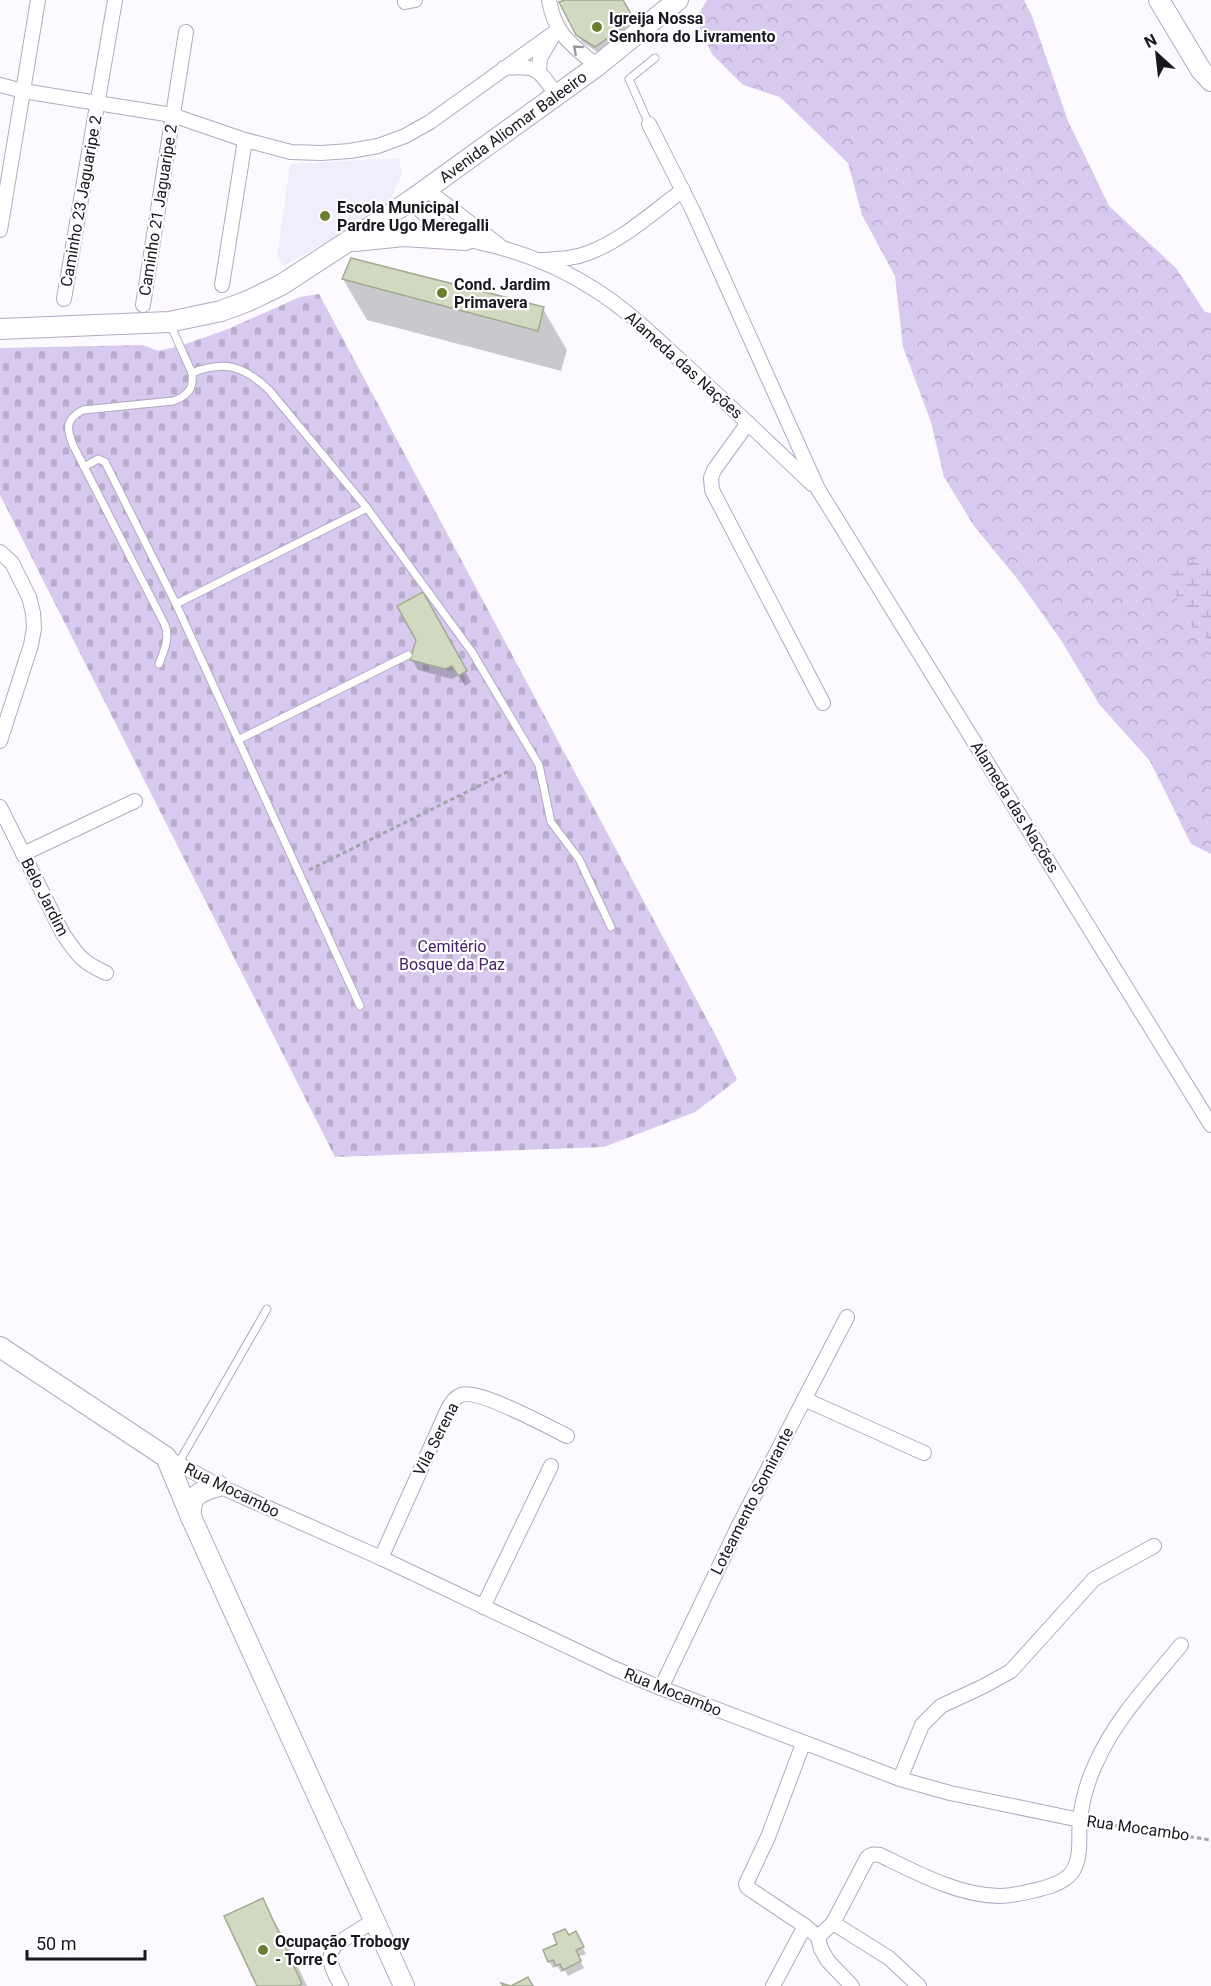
<svg xmlns="http://www.w3.org/2000/svg" width="1211" height="1986" font-family="Roboto,sans-serif">
	<style>
		.built { fill: #f2edfb }
		.forest { fill: url(#forest-crowns) }
		.wetland { fill: url(#wetland-marsh) }
		.cemetery { fill: url(#cemetery-stones) }
		.shadow { fill: #0003 }
		.building { fill: #d1dac0; stroke: #a2aa91; stroke-width: 1.5 }
		.lines { fill: none; stroke-linecap: round; stroke-linejoin: round }
		.service-casing { stroke: #b2a9c1; stroke-width: 9 }
		.minor-casing { stroke: #b2a9c1; stroke-width: 16 }
		.secondary-casing { stroke: #b2a9c1; stroke-width: 22 }
		.path { stroke: #a6a4aa; stroke-width: 3; stroke-dasharray: 4.5 3; stroke-linecap: butt }
		.service { stroke: #fff; stroke-width: 7 }
		.minor { stroke: #fff; stroke-width: 14 }
		.secondary { stroke: #fff; stroke-width: 20 }
		.oneway { stroke: #98979a }
		.poi-dot { fill: #6a8031; stroke: #fff; stroke-width: 2 }
		.labels { text-anchor: middle; dominant-baseline: central; stroke-width: 4.5; stroke-linejoin: round; paint-order: stroke }
		.poi-label { font-size: 16px; font-weight: bold; fill: #1a171f; stroke: #fff; text-anchor: start }
		.street-label { font-size: 16px; fill: #1a171f; stroke: #fff }
		.park-label { font-size: 16px; fill: #442368; stroke: #fff }
	</style>
	<defs>
		<pattern id="forest-crowns" width="20" height="18" patternUnits="userSpaceOnUse" patternTransform="scale(1.5)"><rect width="20" height="18" fill="#d8c9ef"/><path d="M2 6a3 3 0 1 1 6 0M12 15a3 3 0 1 1 6 0" fill="none" stroke="#b9accc"/></pattern>
		<pattern id="wetland-marsh" width="20" height="14" patternUnits="userSpaceOnUse" patternTransform="scale(1.5)"><rect width="20" height="14" fill="#d8c9ef"/><path d="M1 5h8M5 5V1M11 12h8M15 12V8" fill="none" stroke="#b9accc"/></pattern>
		<pattern id="cemetery-stones" width="16" height="16" patternUnits="userSpaceOnUse" patternTransform="scale(1.5)"><rect width="16" height="16" fill="#d8c9ef"/><path d="M2 7V4a2 2 0 0 1 4 0v3zM10 15v-3a2 2 0 0 1 4 0v3z" fill="#b9accc"/></pattern>
	</defs>
	<rect width="100%" height="100%" fill="#fcfaff"/>
	<path class="built" d="M399,158L402,173L390,200L346,231L284,266L277,257L290,164Z"/>
	<path class="forest" d="M707,0H1024L1032,16L1068,121L1109,206L1176,268L1205,312L1211,313V571L1196,559L1186,622L1211,642V854L1191,844L1150,761L1099,704L1061,640L1019,581L974,526L944,477L931,422L903,347L895,276L862,215L848,163L780,97L743,85L712,54L696,19Z"/>
	<path class="wetland" d="M1196,559L1211,571V642L1186,622L1169,575Z"/>
	<path class="cemetery" d="M319,294L718,1040L737,1080L695,1112L604,1147L335,1157L0,495V348L143,345L158,351L180,346L228,329L300,297Z"/>
	<g class="shadow">
		<path d="M570,0H622L636,26L599,53L582,42L578,35Z"/>
		<path d="M343,279L543,309L567,350L561,371L367,320Z"/>
		<path d="M422,594L471,682L465,686L459,675L452,679L418,670L412,660L417,640Z"/>
		<path d="M262,1900L286,1941L307,1986H259Z"/>
		<path d="M575,1933L586,1954L578,1957L584,1968L568,1976L565,1971L561,1972L557,1966L553,1968L549,1961L559,1944Z"/>
	</g>
	<g class="building">
		<path d="M565,0H623L634,19L595,47L576,35L559,2Z"/>
		<path d="M351,258L544,307L538,331L342,279Z"/>
		<path d="M423,592L467,671L458,676L452,666L445,669L410,660L416,640L397,606Z"/>
		<path d="M263,1898L302,1984L298,1986H257L224,1916Z"/>
		<path d="M565,1929L569,1935L576,1931L584,1947L576,1950L581,1961L563,1970L560,1964L556,1966L553,1960L548,1962L543,1950L557,1944L553,1934Z"/>
		<path d="M528,1977L533,1986H503L501,1983L511,1986Z"/>
	</g>
	<g class="lines">
		<defs>
			<g id="service">
				<path d="M649,124L629,79L655,58"/>
				<path d="M192,373C225,360 244,366 269,390L367,508L472,652L539,765L551,822L579,859L611,927"/>
				<path d="M84,467L98,459L105,462L176,604L360,1006"/>
				<path d="M176,604L367,508"/>
				<path d="M159,664C164,650 170,639 165,625L73,445C66,427 66,419 83,410L173,401C188,396 194,388 192,373L170,324"/>
				<path d="M240,739L408,655"/>
				<path d="M178,1464L267,1309"/>
			</g>
			<g id="minor">
				<path d="M549,0C555,35 571,44 597,66"/>
				<path d="M405,2L415,0"/>
				<path d="M504,68C539,65 538,69 557,96"/>
				<path d="M539,71L540,58L553,36"/>
				<path d="M0,85L23,91L172,115L245,140L291,152L321,153L350,151L378,146L405,136L430,122L558,30"/>
				<path d="M649,124L693,211L818,489L1211,1125"/>
				<path d="M427,190L499,245"/>
				<path d="M410,201C423,213 435,224 450,232C467,241 484,243 502,248C534,257 566,271 594,289C626,309 654,336 682,362C726,402 769,443 812,484"/>
				<path d="M0,230L38,0"/>
				<path d="M541,260C557,259 573,259 588,253C623,240 653,212 683,190"/>
				<path d="M222,285L245,140"/>
				<path d="M64,299L115,0"/>
				<path d="M143,305L186,32"/>
				<path d="M748,423L714,470L711,478L712,490L823,703"/>
				<path d="M0,552L12,563L29,597L33,613L34,628L31,645L0,741"/>
				<path d="M0,807L63,934C78,956 82,962 106,973"/>
				<path d="M23,854L135,801"/>
				<path d="M804,1399L924,1453"/>
				<path d="M166,1457L219,1486L381,1558L613,1668L661,1688L900,1779L950,1793L1080,1820"/>
				<path d="M381,1558L446,1413C449,1406 453,1398 461,1395C477,1388 549,1427 567,1436"/>
				<path d="M483,1607L551,1466"/>
				<path d="M661,1688L739,1525L847,1317"/>
				<path d="M803,1744L768,1837L746,1884L747,1887L754,1892L805,1926L818,1937L821,1949L828,1961L852,1986"/>
				<path d="M900,1779L922,1725L941,1706L984,1686L1011,1671L1094,1579L1154,1546"/>
				<path d="M833,1923L867,1858C871,1854 874,1854 880,1855C915,1872 959,1896 1000,1896C1013,1896 1027,1892 1040,1889C1052,1886 1068,1881 1074,1869C1082,1853 1078,1837 1080,1820C1082,1801 1088,1780 1096,1763C1116,1718 1150,1683 1181,1645"/>
				<path d="M818,1937L833,1923L889,1958L919,1986"/>
				<path d="M341,1986C334,1972 325,1959 335,1945L373,1921"/>
				<path d="M773,1986L805,1926"/>
			</g>
			<g id="secondary">
				<path d="M1159,0L1201,70L1211,81"/>
				<path d="M355,241L404,236L466,240"/>
				<path d="M0,329L169,322L221,311L248,301L281,285L410,201L597,66L678,0"/>
				<path d="M0,1347L166,1457L191,1517L404,1986"/>
				<path d="M191,1517C189,1495 200,1491 219,1486"/>
			</g>
		</defs>
		<use href="#service" class="service-casing"/>
		<use href="#minor" class="minor-casing"/>
		<use href="#secondary" class="secondary-casing"/>
		<g class="path">
			<path d="M309,870L511,770"/>
			<path d="M1093,1822L1211,1840"/>
		</g>
		<use href="#service" class="service"/>
		<use href="#minor" class="minor"/>
		<use href="#secondary" class="secondary"/>
	</g>
	<defs><path id="oneway-chevron" d="M-2-3.5L2.5 0L-2 3.5" fill="none" stroke-width="1.6" stroke-linecap="round" stroke-linejoin="round" transform="scale(1.5)"/></defs>
	<use class="oneway" href="#oneway-chevron" transform="translate(577 49) rotate(-138)"/>
	<g class="poi-dot">
		<circle cx="597" cy="27" r="6"/>
		<circle cx="325" cy="216" r="6"/>
		<circle cx="442" cy="293" r="6"/>
		<circle cx="263" cy="1950" r="6"/>
	</g>
	<g class="labels">
		<g class="poi-label">
			<text x="609" y="18">Igreija Nossa<tspan x="609" dy="18">Senhora do Livramento</tspan></text>
			<text x="337" y="207">Escola Municipal<tspan x="337" dy="18">Pardre Ugo Meregalli</tspan></text>
			<text x="454" y="284">Cond. Jardim<tspan x="454" dy="18">Primavera</tspan></text>
			<text x="275" y="1941">Ocupação Trobogy<tspan x="275" dy="18">- Torre C</tspan></text>
		</g>
		<g class="street-label">
			<text transform="translate(513 127) rotate(-36)">Avenida Aliomar Baleeiro</text>
			<text transform="translate(81 201) rotate(-80)">Caminho 23 Jaguaripe 2</text>
			<text transform="translate(158 210) rotate(-81)">Caminho 21 Jaguaripe 2</text>
			<text transform="translate(684 365) rotate(42)">Alameda das Nações</text>
			<text transform="translate(1015 807) rotate(58)">Alameda das Nações</text>
			<text transform="translate(45 897) rotate(63)">Belo Jardim</text>
			<text transform="translate(436 1439) rotate(-63)">Vila Serena</text>
			<text transform="translate(232 1490) rotate(26)">Rua Mocambo</text>
			<text transform="translate(752 1501) rotate(-63)">Loteamento Somirante</text>
			<text transform="translate(673 1692) rotate(22)">Rua Mocambo</text>
			<text transform="translate(1138 1828) rotate(8)">Rua Mocambo</text>
		</g>
		<g class="park-label">
			<text x="452" y="946">Cemitério<tspan x="452" dy="18">Bosque da Paz</tspan></text>
		</g>
	</g>
	<g transform="translate(1157 54) rotate(333)" stroke="#ffffff" stroke-width="4.5" paint-order="stroke">
	<path d="M0-4.5L10 22L0 15L-10 22Z" fill="#1a171f"/>
	<text y="-9" font-size="16" font-weight="bold" text-anchor="middle" fill="#1a171f">N</text>
	</g>
	<path d="M27 1950v9h118v-9" fill="none" stroke="#1a171f" stroke-width="3"/>
	<text x="36" y="1950" font-size="18" fill="#1a171f" stroke="#ffffff" stroke-width="4.5" paint-order="stroke">50 m</text>
</svg>
